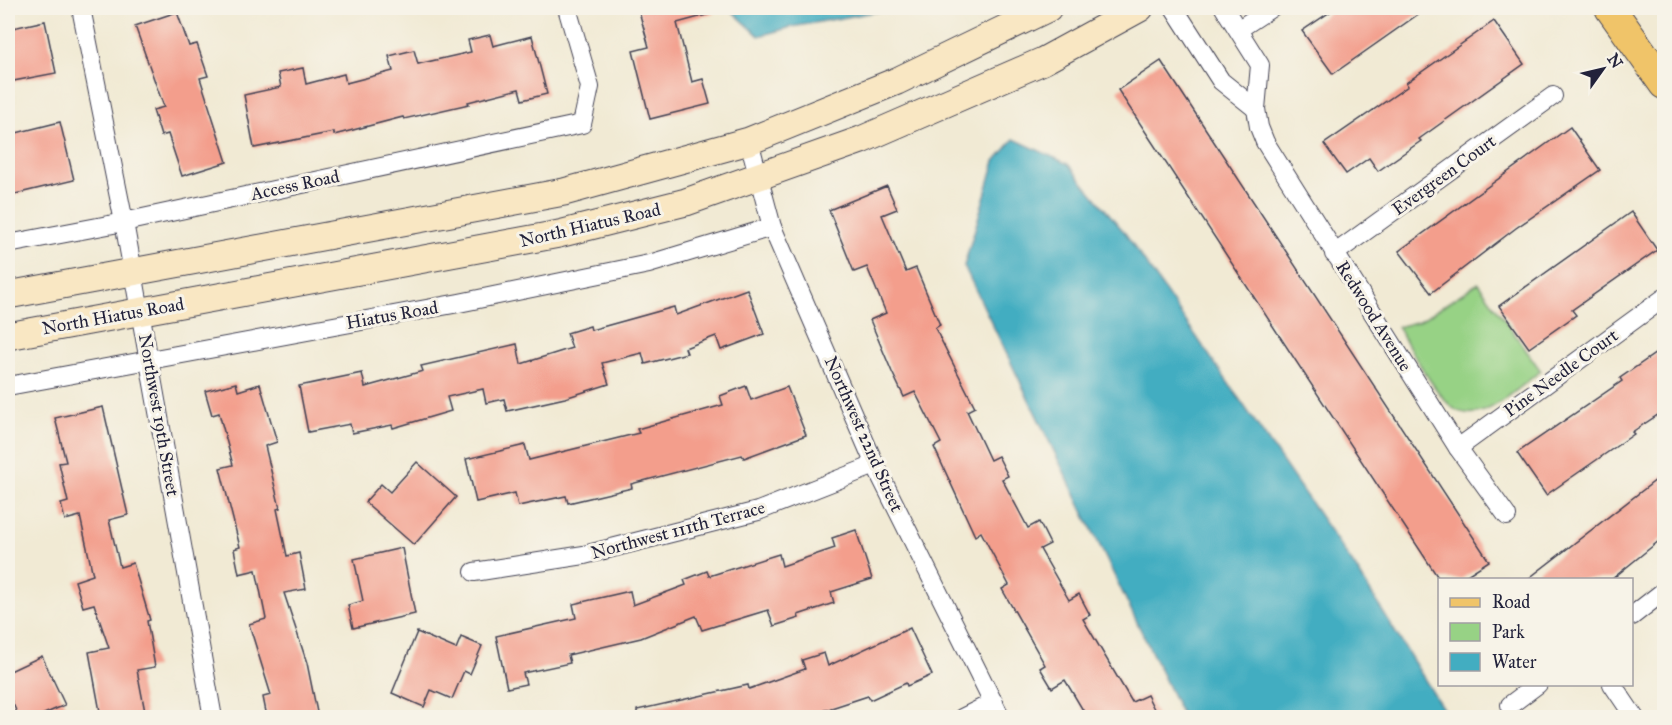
<svg xmlns="http://www.w3.org/2000/svg" width="1672" height="725" font-family="'IM FELL Great Primer',serif">
	<style>
		.green { fill: #97d285; stroke: #5c7a60; stroke-width: 1.5 }
		.water { fill: #42adc1; stroke: #32687e; stroke-width: 1.5 }
		.building { fill: #f39e8c }
		.lines { fill: none; stroke-linecap: round; stroke-linejoin: round }
		.street-casing { stroke: #414052; stroke-width: 20 }
		.secondary-casing { stroke: #414052; stroke-width: 29 }
		.primary-casing { stroke: #414052; stroke-width: 32 }
		.street { stroke: #fff; stroke-width: 18 }
		.secondary { stroke: #f9e7c3; stroke-width: 27 }
		.primary { stroke: #f0c469; stroke-width: 30 }
		.labels { text-anchor: middle; dominant-baseline: central; stroke-width: 6; stroke-linejoin: round; paint-order: stroke }
		.street-label { font-size: 18px; fill: #22223b; stroke: #f7f3e8 }
	</style>
	<rect width="100%" height="100%" fill="#f7f3e8"/>
	<filter id="ink" filterUnits="userSpaceOnUse"><feTurbulence type="fractalNoise" baseFrequency=".0167" numOctaves="2"/><feDisplacementMap in="SourceGraphic" scale="12" xChannelSelector="R" yChannelSelector="G"/><feConvolveMatrix kernelMatrix="1 2 1 2 8 2 1 2 1" color-interpolation-filters="sRGB"/></filter>
	<filter id="wash" filterUnits="userSpaceOnUse"><feTurbulence type="fractalNoise" baseFrequency=".008" numOctaves="4" result="noise"/><feDisplacementMap in="SourceGraphic" scale="24" xChannelSelector="R" yChannelSelector="G"/><feGaussianBlur stdDeviation="1.35" result="paint"/><feColorMatrix in="noise" values="0 0 0 0 0 0 0 0 0 0 0 0 0 0 0 0 0 1.4 0 .05"/><feComposite in="paint" operator="in"/></filter>
	<g filter="url(#wash)">
		<rect width="100%" height="100%" fill="#f1ead4"/>
		<path class="green" d="M1478,283L1541,371C1523,384 1505,402 1484,411C1474,415 1461,414 1453,408C1433,391 1412,350 1397,327L1420,321Z"/>
		<g class="water">
			<path d="M731,8H896L792,27L759,36L732,11Z"/>
			<path d="M1014,139L1068,164L1125,233L1355,567L1448,717H1183L964,266L995,161Z"/>
		</g>
		<g id="blocks">
			<g class="building">
				<path d="M638,8H713L714,13L677,23L692,82L703,79L710,104L650,119L633,51L649,47Z"/>
				<path d="M1336,8H1427L1333,74L1302,31Z"/>
				<path d="M177,12L189,46L197,44L208,76L200,78L227,162L182,176L168,134L161,136L153,110L164,107L135,26Z"/>
				<path d="M45,21L56,73L8,82V29Z"/>
				<path d="M1494,21L1524,64L1419,139L1421,141L1378,171L1369,158L1346,174L1324,144L1408,86L1406,83Z"/>
				<path d="M490,35L493,46L532,36L547,94L522,100L519,89L468,102L469,104L404,119L403,117L334,135V132L254,148L244,95L281,87L278,73L303,68L306,84L344,74L346,83L393,71L389,56L414,50L418,64L471,52L468,40Z"/>
				<path d="M1161,61L1489,561L1461,579H1439L1118,90Z"/>
				<path d="M60,122L74,180L11,195L8,181V135Z"/>
				<path d="M1570,127L1600,170L1516,228L1431,293L1399,251Z"/>
				<path d="M887,186L897,209L882,215L906,272L916,268L940,325L935,328L975,407L967,411L990,460L998,456L1008,476L1002,479L1028,528L1039,522L1050,544L1040,549L1069,600L1079,594L1090,615L1083,619L1132,702L1147,695L1158,717H1087L1065,680L1052,688L1040,668L1045,665L1002,589L1009,585L981,532L975,536L934,447L941,443L915,392L904,397L892,372L870,320L886,313L867,267L854,272L829,210Z"/>
				<path d="M1631,212L1657,250L1572,310L1576,315L1529,348L1499,306Z"/>
				<path d="M747,289L764,334L721,350L716,336L685,348L687,353L645,364L642,353L602,363L609,384L565,398L507,411L504,399L486,403L483,389L447,397L451,411L393,428L392,425L352,433L350,424L308,432L299,386L362,373L365,387L423,371L421,366L517,344L521,364L572,348L567,333L590,326L591,330L674,307L676,315Z"/>
				<path d="M1665,347V410L1632,432L1634,434L1546,495L1517,453L1622,381L1620,378Z"/>
				<path d="M236,383L238,391L260,384L277,442L265,446L280,508L277,509L287,556L299,553L306,589L284,593L307,663L318,717H267L263,697L271,695L249,624L266,619L256,570L239,574L234,549L240,547L220,468L233,465L219,413L212,415L205,391Z"/>
				<path d="M746,386L751,400L787,387L806,435L744,458L742,455L631,484L632,488L568,503L566,496L518,506L515,493L476,502L466,459L525,445L529,460L639,433L637,429L723,405L720,396Z"/>
				<path d="M103,407L128,515L109,520L120,567L133,563L150,620L147,621L155,667L137,670L146,717H101L89,652L109,648L94,604L83,607L75,581L93,575L80,516L65,520L61,504L68,502L59,463L66,462L55,418Z"/>
				<path d="M417,462L456,497L414,545L365,502L381,484L390,492Z"/>
				<path d="M1665,473V536L1612,579H1528Z"/>
				<path d="M856,530L872,579L831,592L834,603L798,615L799,618L774,626L768,610L702,630L696,616L641,638L568,655L570,663L523,673L526,684L507,688L496,636L576,618L573,604L630,591L633,605L686,585L684,580L707,571L709,576L779,554L782,566L835,548L832,538Z"/>
				<path d="M402,548L415,614L353,628L348,605L363,601L354,559Z"/>
				<path d="M910,628L932,675L907,686L906,683L870,700L868,696L804,717H637V710L748,685L749,689L805,669L802,660L824,653L828,666Z"/>
				<path d="M417,632L456,649L461,637L482,646L470,674L464,671L452,699L431,690L424,707L392,693Z"/>
				<path d="M42,656L65,705L37,717H19L8,693V672Z"/>
			</g>
		</g>
	</g>
	<g filter="url(#ink)">
		<use href="#blocks" fill-opacity="0" stroke="#414052" stroke-width="1.5"/>
		<g class="lines">
			<defs>
				<g id="street">
					<path d="M81,8L124,222L213,718"/>
					<path d="M1174,8L1221,81L1256,109"/>
					<path d="M1224,8L1260,65L1256,109L1259,127L1265,142L1458,448L1507,516"/>
					<path d="M1239,29L1271,8"/>
					<path d="M749,141L772,227L875,465L1001,718"/>
					<path d="M8,244L124,222L582,124L590,87L567,8"/>
					<path d="M1334,254L1553,96"/>
					<path d="M8,386L459,303L649,264L772,227"/>
					<path d="M1458,448L1664,298"/>
					<path d="M474,572L584,555L758,511L875,465"/>
					<path d="M1632,616L1664,591"/>
					<path d="M1612,684L1635,718"/>
					<path d="M1510,705L1538,684"/>
					<path d="M962,718L994,702"/>
				</g>
				<g id="secondary">
					<path d="M8,295L564,192L749,141L897,81L1048,8"/>
					<path d="M8,336L559,234L686,202L861,140L1043,61L1140,8"/>
				</g>
				<path id="primary" d="M1610,8L1664,84"/>
			</defs>
			<use href="#street" class="street-casing"/>
			<use href="#secondary" class="secondary-casing"/>
			<use href="#primary" class="primary-casing"/>
			<use href="#street" class="street"/>
			<use href="#secondary" class="secondary"/>
			<use href="#primary" class="primary"/>
		</g>
	</g>
	<g class="labels">
		<g class="street-label">
			<text transform="translate(1444 175) rotate(-36)">Evergreen Court</text>
			<text transform="translate(295 185) rotate(-12)">Access Road</text>
			<text transform="translate(590 225) rotate(-13)">North Hiatus Road</text>
			<text transform="translate(392 315) rotate(-10)">Hiatus Road</text>
			<text transform="translate(113 316) rotate(-10)">North Hiatus Road</text>
			<text transform="translate(1374 316) rotate(58)">Redwood Avenue</text>
			<text transform="translate(1561 373) rotate(-36)">Pine Needle Court</text>
			<text transform="translate(159 415) rotate(80)">Northwest 19th Street</text>
			<text transform="translate(864 434) rotate(66)">Northwest 22nd Street</text>
			<text transform="translate(678 530) rotate(-15)">Northwest 111th Terrace</text>
		</g>
	</g>
	<rect width="1672" height="725" fill="none" stroke="#f7f3e8" stroke-width="30"/>
	<rect x="1438" y="578" width="195" height="108" fill="#f7f3e8" stroke="#a29fa3" stroke-width="1.5"/>
	<rect x="1450" y="598" width="30" height="9" fill="#f0c469" stroke="#a29fa3" stroke-width="1.5"/>
	<text x="1492" y="608" font-size="18" fill="#22223b">Road</text>
	<rect x="1450" y="623" width="30" height="18" fill="#97d285" stroke="#a29fa3" stroke-width="1.5"/>
	<text x="1492" y="638" font-size="18" fill="#22223b">Park</text>
	<rect x="1450" y="653" width="30" height="18" fill="#42adc1" stroke="#a29fa3" stroke-width="1.5"/>
	<text x="1492" y="668" font-size="18" fill="#22223b">Water</text>
	<g transform="translate(1603 69) rotate(56)" stroke="#f7f3e8" stroke-width="4.5" paint-order="stroke">
	<path d="M0-4.5L10 22L0 15L-10 22Z" fill="#22223b"/>
	<text y="-9" font-size="16" font-weight="bold" text-anchor="middle" fill="#22223b">N</text>
	</g>
</svg>
